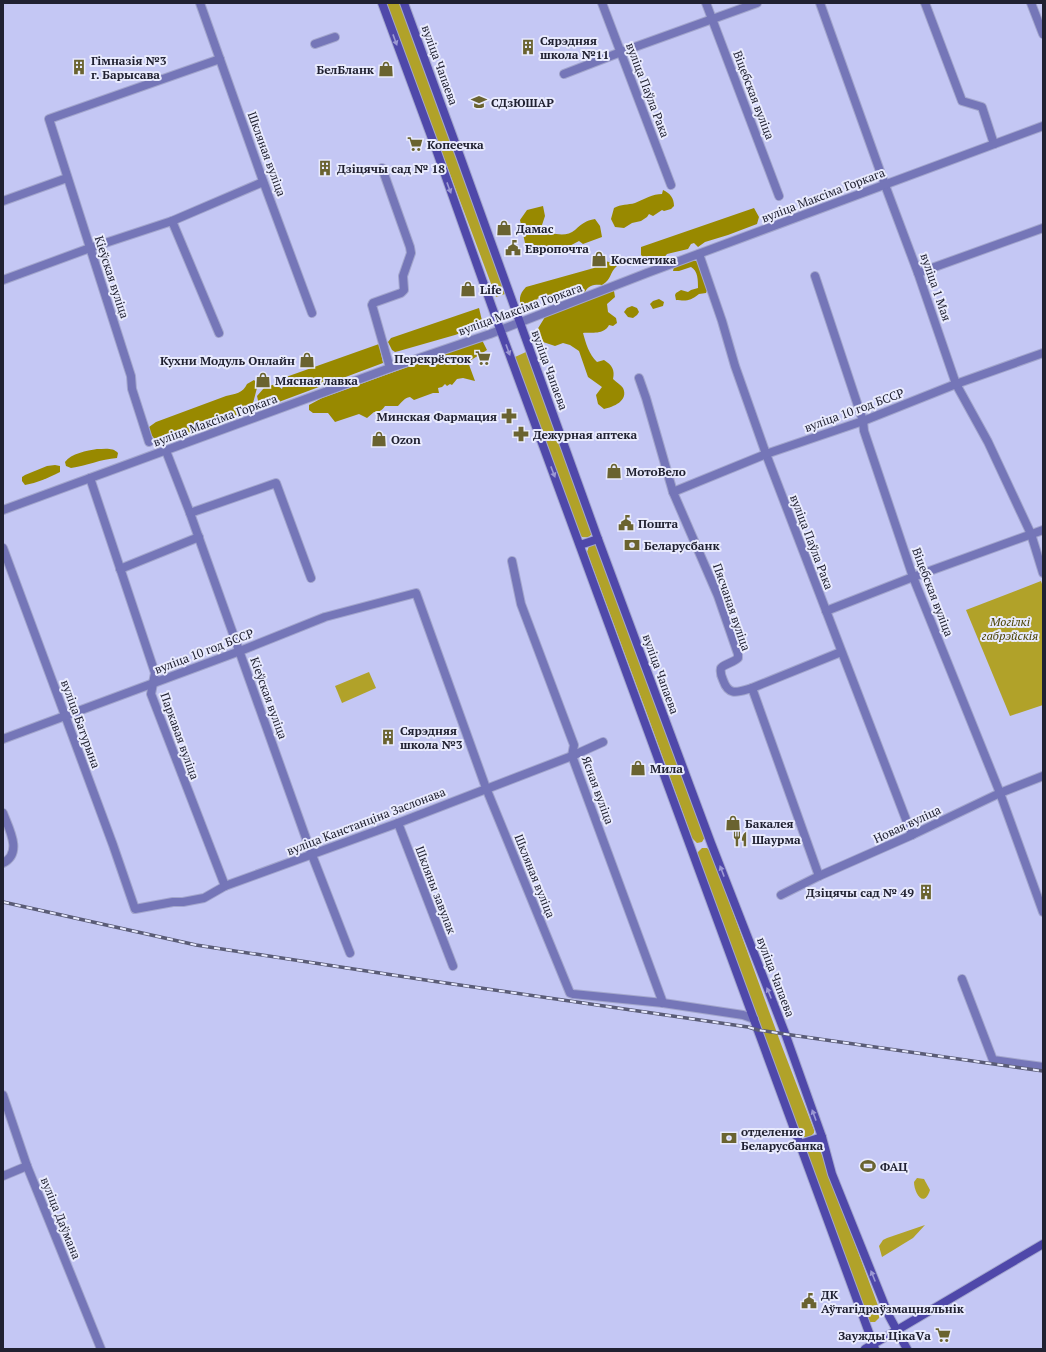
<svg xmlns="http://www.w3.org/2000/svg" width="1046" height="1352" font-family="'PT Serif',serif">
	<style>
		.green { fill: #b1a229 }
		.forest { fill: #988900 }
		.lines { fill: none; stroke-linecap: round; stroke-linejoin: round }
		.minor-casing { stroke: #a3a6cd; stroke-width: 10 }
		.tertiary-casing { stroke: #a3a6cd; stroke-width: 10 }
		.secondary-casing { stroke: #a3a6cd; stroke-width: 10 }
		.minor { stroke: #7576b8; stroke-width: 8 }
		.tertiary { stroke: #7576b8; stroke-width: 8 }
		.secondary { stroke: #4f48aa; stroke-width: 8 }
		.rail-casing { stroke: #5a5c76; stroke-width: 3.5 }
		.rail { stroke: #e8eafd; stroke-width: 2; stroke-dasharray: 6; stroke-linecap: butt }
		.oneway { fill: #9c99d4 }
		.labels { text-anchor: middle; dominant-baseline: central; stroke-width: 4; stroke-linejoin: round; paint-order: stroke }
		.poi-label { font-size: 12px; font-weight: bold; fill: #202131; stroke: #e8eafd; text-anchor: start }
		.street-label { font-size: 12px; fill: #202131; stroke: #e8eafd }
		.park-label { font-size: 12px; font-style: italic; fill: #4b4303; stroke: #e8eafd }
	</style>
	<rect width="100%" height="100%" fill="#c4c7f4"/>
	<g class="green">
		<path d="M386,3H401L508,293L496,297Z"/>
		<path d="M526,352L592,532C591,537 587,538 582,537L579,534L515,357Z"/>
		<path d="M594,544L598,547L705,837L702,842L697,843L692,838L646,711L587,552L589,546Z"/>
		<path d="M1041,581L1043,587V705L1010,716L966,610Z"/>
		<path d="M369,672L376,688L342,703L335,686Z"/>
		<path d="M702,848H707L711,852L781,1044L814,1130V1133L810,1137H803L800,1133L698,857V852Z"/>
		<path d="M812,1144L818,1147L822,1155L880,1311L879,1318L875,1322H869L857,1293L807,1152L808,1147Z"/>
		<path d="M917,1178L924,1179L930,1190C924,1209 914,1193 914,1182Z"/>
		<path d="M925,1225L913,1238L882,1257L879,1246L883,1240L887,1238Z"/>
	</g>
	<g class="forest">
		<path d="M663,190C670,193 674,198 674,206L671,209L664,211L662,210L653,216L649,214L647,217L641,221L632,223L624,228L615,227L611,219L614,208C621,204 628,205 635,203C644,199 653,194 662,194Z"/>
		<path d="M543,206L545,216L540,231C552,233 566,238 575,230C583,223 585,221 595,219L600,226L602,237L583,244L579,241L560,251H552L539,255L532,253L537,249L533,244L525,243L520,220L527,210Z"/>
		<path d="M754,208L759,217L757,224L728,235L705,242L698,247L694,243L691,244L688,249L667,254L663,259L648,262L641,255V247Z"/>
		<path d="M601,260L613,263L617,266C609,273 612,279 602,285C596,284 588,285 585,292L567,297L562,296L552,302L545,303L538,298C533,307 533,310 523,309C518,301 519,294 526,287L594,268Z"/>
		<path d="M689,260L697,261L699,264L708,288L706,293L699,294C690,301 687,301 676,300L675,295L676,293L681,290L688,292L691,290L698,288C698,280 698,271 691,267L679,271H673L674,267Z"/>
		<path d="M614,291L615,297L607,304L608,312L616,318L617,323L613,326L609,325C604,335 592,332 583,333C586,344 589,354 597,362L604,360C612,365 615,370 613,379C616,382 621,385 623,388C629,401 613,407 604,409L598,404L596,395L602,387L588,377L579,351L570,345L563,343L555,346L543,342L537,330L545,317L586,299H591L596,296Z"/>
		<path d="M659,299L664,302L663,306L653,309L650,304L653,301Z"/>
		<path d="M632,306L637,308L639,312L637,315L633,318L628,317L624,312L627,308Z"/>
		<path d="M479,308L483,325L455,335L399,351L395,352L392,350L388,342L391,338Z"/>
		<path d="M482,340L487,350L468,362L475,381L463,378L457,379L452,385L450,384L447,386L445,384L442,387L438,388L439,393H433L414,400L410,397C404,398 402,402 398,406H385C382,410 380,412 374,412L367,418L359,414L335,422L328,413H313L309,410V405L322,398Z"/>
		<path d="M379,344L383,363L260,409L257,396L264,388L275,384L282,389L286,377Z"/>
		<path d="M254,380L258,384L251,411L225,420L209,430L195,429L191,431L190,434L184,433L183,437L174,440L171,439L165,443C156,441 149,436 149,427L156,422L226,396C235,394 243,393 247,384Z"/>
		<path d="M97,449C104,449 113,447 118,453L117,458C101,459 86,466 71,468L66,466L65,462C71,453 87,451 97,449Z"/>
		<path d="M55,465L60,466V472C48,478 37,483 25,485L22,481V477L25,475L47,466Z"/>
	</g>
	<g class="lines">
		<defs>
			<g id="minor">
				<path d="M200,3L262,178L312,313"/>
				<path d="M602,3L671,185"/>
				<path d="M706,3L779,196"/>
				<path d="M820,3L885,185L918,273L956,384L988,442L1031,534L1043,573"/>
				<path d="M925,3L962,101L982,107L994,144"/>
				<path d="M1031,3L1043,34"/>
				<path d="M315,44L335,37"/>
				<path d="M564,74L621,52L757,3"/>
				<path d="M382,168L410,247L411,253L403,276L404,290L401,293L373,303L372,305L390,368"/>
				<path d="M3,201L67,178"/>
				<path d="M172,221L219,333"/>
				<path d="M699,254L722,321L735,366L766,454L912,835"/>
				<path d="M918,273L1043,228"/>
				<path d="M815,276L863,421L864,431L913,577L1000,793L1043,912"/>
				<path d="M3,280L90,248L172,221L263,182"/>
				<path d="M639,378L646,398L673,492L718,596L738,654V658C733,663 726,663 721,668C720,673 721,676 723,680C729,697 738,692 752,688L819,876"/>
				<path d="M149,442L132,389L131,376L49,119L220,59"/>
				<path d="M166,451L190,513L312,855L350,953"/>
				<path d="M90,478L155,673L151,694L225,886"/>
				<path d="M673,492L766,454L863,421L956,384L1043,353"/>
				<path d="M190,513L276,483L311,578"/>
				<path d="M3,548L113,845L135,909L173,902H183L204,898L225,886L398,823L572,756L603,742"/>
				<path d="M512,561L521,604L574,745L572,756L663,1003"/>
				<path d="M120,569L199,537"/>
				<path d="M826,611L913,577L1043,530"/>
				<path d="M752,688L841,652"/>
				<path d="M3,739L240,651L325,617L416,593L486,788L570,993L573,994L663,1003L743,1015L754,1019"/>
				<path d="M3,813C9,829 23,853 3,863"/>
				<path d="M398,823L453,966"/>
				<path d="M781,895L819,876L912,835L1000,793L1043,776"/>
				<path d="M962,979L993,1060L1043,1067"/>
				<path d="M3,1095L27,1166L101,1349"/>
				<path d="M3,1176L27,1166"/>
			</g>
			<path id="tertiary" d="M3,510L390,368L490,334L647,273L1043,126"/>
			<g id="secondary">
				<path d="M382,3L437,152L492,307L875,1349"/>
				<path d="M404,3L460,156L598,539L711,843L785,1033L822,1137L832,1174L889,1316L907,1349"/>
				<path d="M580,545L598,539"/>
				<path d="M800,1144L822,1137"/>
				<path d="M865,1349L1043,1244"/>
			</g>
		</defs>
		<use href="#minor" class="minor-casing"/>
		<use href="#tertiary" class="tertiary-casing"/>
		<use href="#secondary" class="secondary-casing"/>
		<use href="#minor" class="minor"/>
		<use href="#tertiary" class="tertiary"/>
		<use href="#secondary" class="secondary"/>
		<defs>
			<path id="rail" d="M3,902L196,945L432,981L748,1027L758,1030L798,1036L1043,1071"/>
		</defs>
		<use href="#rail" class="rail-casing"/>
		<use href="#rail" class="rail"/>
	</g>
	<defs><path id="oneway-solid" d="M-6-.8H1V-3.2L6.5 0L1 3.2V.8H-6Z"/></defs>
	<g class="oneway">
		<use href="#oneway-solid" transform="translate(395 40) rotate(70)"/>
		<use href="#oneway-solid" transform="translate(449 188) rotate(70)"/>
		<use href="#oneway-solid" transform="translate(508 350) rotate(70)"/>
		<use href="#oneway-solid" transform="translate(553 472) rotate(69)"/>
		<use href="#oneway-solid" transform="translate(722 871) rotate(-111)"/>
		<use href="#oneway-solid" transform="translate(769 993) rotate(-112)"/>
		<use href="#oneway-solid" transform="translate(814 1115) rotate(-110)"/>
		<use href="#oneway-solid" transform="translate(873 1276) rotate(-112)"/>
	</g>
	<defs>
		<symbol id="building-bare" viewBox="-9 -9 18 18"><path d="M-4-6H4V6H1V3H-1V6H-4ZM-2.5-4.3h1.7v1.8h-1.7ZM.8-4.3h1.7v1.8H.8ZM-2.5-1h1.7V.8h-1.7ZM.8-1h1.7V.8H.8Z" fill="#6a6330" stroke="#e8eafd" stroke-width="2.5" paint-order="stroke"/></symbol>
		<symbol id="shop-bare" viewBox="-9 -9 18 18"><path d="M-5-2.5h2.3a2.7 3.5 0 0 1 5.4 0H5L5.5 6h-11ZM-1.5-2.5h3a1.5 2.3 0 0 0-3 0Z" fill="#6a6330" stroke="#e8eafd" stroke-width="2.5" paint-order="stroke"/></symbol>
		<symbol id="school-bare" viewBox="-9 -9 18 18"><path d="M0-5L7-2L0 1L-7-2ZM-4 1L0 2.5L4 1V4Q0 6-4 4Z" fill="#6a6330" stroke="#e8eafd" stroke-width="2.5" paint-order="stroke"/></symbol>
		<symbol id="supermarket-bare" viewBox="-9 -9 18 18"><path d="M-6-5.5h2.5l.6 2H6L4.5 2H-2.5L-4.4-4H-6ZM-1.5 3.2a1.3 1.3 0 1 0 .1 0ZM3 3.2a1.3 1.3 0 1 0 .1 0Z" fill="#6a6330" stroke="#e8eafd" stroke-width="2.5" paint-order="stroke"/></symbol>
		<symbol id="civic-bare" viewBox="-9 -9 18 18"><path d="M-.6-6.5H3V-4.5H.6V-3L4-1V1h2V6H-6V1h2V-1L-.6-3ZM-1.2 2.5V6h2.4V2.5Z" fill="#6a6330" stroke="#e8eafd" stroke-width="2.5" paint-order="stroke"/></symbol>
		<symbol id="pharmacy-bare" viewBox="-9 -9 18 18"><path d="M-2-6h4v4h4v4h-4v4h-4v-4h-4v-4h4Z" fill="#6a6330" stroke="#e8eafd" stroke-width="2.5" paint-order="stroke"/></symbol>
		<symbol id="bank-bare" viewBox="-9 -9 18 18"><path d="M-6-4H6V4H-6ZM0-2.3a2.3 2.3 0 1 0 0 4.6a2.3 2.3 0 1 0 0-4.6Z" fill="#6a6330" stroke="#e8eafd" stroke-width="2.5" paint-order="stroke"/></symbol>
		<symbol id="restaurant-bare" viewBox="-9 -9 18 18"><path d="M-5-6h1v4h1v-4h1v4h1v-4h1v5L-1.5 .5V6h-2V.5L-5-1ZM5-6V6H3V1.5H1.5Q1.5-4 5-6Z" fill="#6a6330" stroke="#e8eafd" stroke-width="2.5" paint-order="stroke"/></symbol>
		<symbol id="stadium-bare" viewBox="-9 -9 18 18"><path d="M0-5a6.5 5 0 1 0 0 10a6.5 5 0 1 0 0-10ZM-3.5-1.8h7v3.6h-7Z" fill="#6a6330" stroke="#e8eafd" stroke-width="2.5" paint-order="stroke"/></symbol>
	</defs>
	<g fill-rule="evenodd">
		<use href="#building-bare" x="517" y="36" width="22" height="22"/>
		<use href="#building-bare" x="68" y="56" width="22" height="22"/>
		<use href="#shop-bare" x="375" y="58" width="22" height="22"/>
		<use href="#school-bare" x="468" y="91" width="22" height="22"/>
		<use href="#supermarket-bare" x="404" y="133" width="22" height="22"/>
		<use href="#building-bare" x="314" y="157" width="22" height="22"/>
		<use href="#shop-bare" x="493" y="217" width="22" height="22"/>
		<use href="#civic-bare" x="502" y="237" width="22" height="22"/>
		<use href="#shop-bare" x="588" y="248" width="22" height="22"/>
		<use href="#shop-bare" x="457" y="278" width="22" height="22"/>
		<use href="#supermarket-bare" x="472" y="347" width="22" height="22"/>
		<use href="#shop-bare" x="296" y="349" width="22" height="22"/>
		<use href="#shop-bare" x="252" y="369" width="22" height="22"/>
		<use href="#pharmacy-bare" x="498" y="405" width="22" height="22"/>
		<use href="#pharmacy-bare" x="510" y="423" width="22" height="22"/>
		<use href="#shop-bare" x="368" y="428" width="22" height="22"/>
		<use href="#shop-bare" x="603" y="460" width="22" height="22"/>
		<use href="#civic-bare" x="615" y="512" width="22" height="22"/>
		<use href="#bank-bare" x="621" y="534" width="22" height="22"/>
		<use href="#building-bare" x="377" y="726" width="22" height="22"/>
		<use href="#shop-bare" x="627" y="757" width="22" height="22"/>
		<use href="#shop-bare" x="722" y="812" width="22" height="22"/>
		<use href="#restaurant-bare" x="729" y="828" width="22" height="22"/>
		<use href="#building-bare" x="915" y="881" width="22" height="22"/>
		<use href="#bank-bare" x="718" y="1127" width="22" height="22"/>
		<use href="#stadium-bare" x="857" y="1155" width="22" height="22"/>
		<use href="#civic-bare" x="798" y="1290" width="22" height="22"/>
		<use href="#supermarket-bare" x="932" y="1324" width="22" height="22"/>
	</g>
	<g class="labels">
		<g class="poi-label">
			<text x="540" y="40">Сярэдняя<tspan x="540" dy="14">школа №11</tspan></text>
			<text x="91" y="60">Гімназія №3<tspan x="91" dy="14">г. Барысава</tspan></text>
			<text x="374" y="69" text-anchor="end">БелБланк</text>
			<text x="491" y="102">СДзЮШАР</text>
			<text x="427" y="144">Копеечка</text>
			<text x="337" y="168">Дзіцячы сад № 18</text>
			<text x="516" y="228">Дамас</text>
			<text x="525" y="248">Европочта</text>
			<text x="611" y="259">Косметика</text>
			<text x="480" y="289">Life</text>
			<text x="471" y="358" text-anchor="end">Перекрёсток</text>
			<text x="295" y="360" text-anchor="end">Кухни Модуль Онлайн</text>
			<text x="275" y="380">Мясная лавка</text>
			<text x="497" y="416" text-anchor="end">Минская Фармация</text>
			<text x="533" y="434">Дежурная аптека</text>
			<text x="391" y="439">Ozon</text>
			<text x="626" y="471">МотоВело</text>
			<text x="638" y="523">Пошта</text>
			<text x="644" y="545">Беларусбанк</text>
			<text x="400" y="730">Сярэдняя<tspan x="400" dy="14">школа №3</tspan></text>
			<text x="650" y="768">Мила</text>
			<text x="745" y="823">Бакалея</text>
			<text x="752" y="839">Шаурма</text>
			<text x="914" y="892" text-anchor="end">Дзіцячы сад № 49</text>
			<text x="741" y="1131">отделение<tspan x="741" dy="14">Беларусбанка</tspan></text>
			<text x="880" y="1166">ФАЦ</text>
			<text x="821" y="1294">ДК<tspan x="821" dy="14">Аўтагідраўзмацняльнік</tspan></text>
			<text x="931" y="1335" text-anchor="end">Заужды ЦікаVа</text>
		</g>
		<g class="street-label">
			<text transform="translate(440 65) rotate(70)">вуліца Чапаева</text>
			<text transform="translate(648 90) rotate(69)">вуліца Паўла Рака</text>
			<text transform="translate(754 95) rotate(69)">Віцебская вуліца</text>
			<text transform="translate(267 154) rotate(70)">Шкляная вуліца</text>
			<text transform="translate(823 195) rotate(-21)">вуліца Максіма Горкага</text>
			<text transform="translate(112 277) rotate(72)">Кіеўская вуліца</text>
			<text transform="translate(936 287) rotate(71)">вуліца 1 Мая</text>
			<text transform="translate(520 309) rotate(-20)">вуліца Максіма Горкага</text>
			<text transform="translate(550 370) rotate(70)">вуліца Чапаева</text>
			<text transform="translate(854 410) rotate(-20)">вуліца 10 год БССР</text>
			<text transform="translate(215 420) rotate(-20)">вуліца Максіма Горкага</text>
			<text transform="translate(812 542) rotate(69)">вуліца Паўла Рака</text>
			<text transform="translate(933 592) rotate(69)">Віцебская вуліца</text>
			<text transform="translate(732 607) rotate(71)">Пясчаная вуліца</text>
			<text transform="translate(204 651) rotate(-21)">вуліца 10 год БССР</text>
			<text transform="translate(661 674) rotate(70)">вуліца Чапаева</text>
			<text transform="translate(269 698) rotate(70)">Кіеўская вуліца</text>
			<text transform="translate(81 724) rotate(70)">вуліца Батурына</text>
			<text transform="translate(180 736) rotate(70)">Паркавая вуліца</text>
			<text transform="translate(598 790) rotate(70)">Ясная вуліца</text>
			<text transform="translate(366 821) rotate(-21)">вуліца Канстанціна Заслонава</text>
			<text transform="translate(907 824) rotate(-25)">Новая вуліца</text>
			<text transform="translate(535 876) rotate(68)">Шкляная вуліца</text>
			<text transform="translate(436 890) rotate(69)">Шкляны завулак</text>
			<text transform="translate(776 977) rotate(69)">вуліца Чапаева</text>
			<text transform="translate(61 1218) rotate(68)">вуліца Даўмана</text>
		</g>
		<g class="park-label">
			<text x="1010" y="621">Могілкі<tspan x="1010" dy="14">габрэйскія</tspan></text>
		</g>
	</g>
	<rect width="1046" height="1352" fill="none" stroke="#202131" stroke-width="8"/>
</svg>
